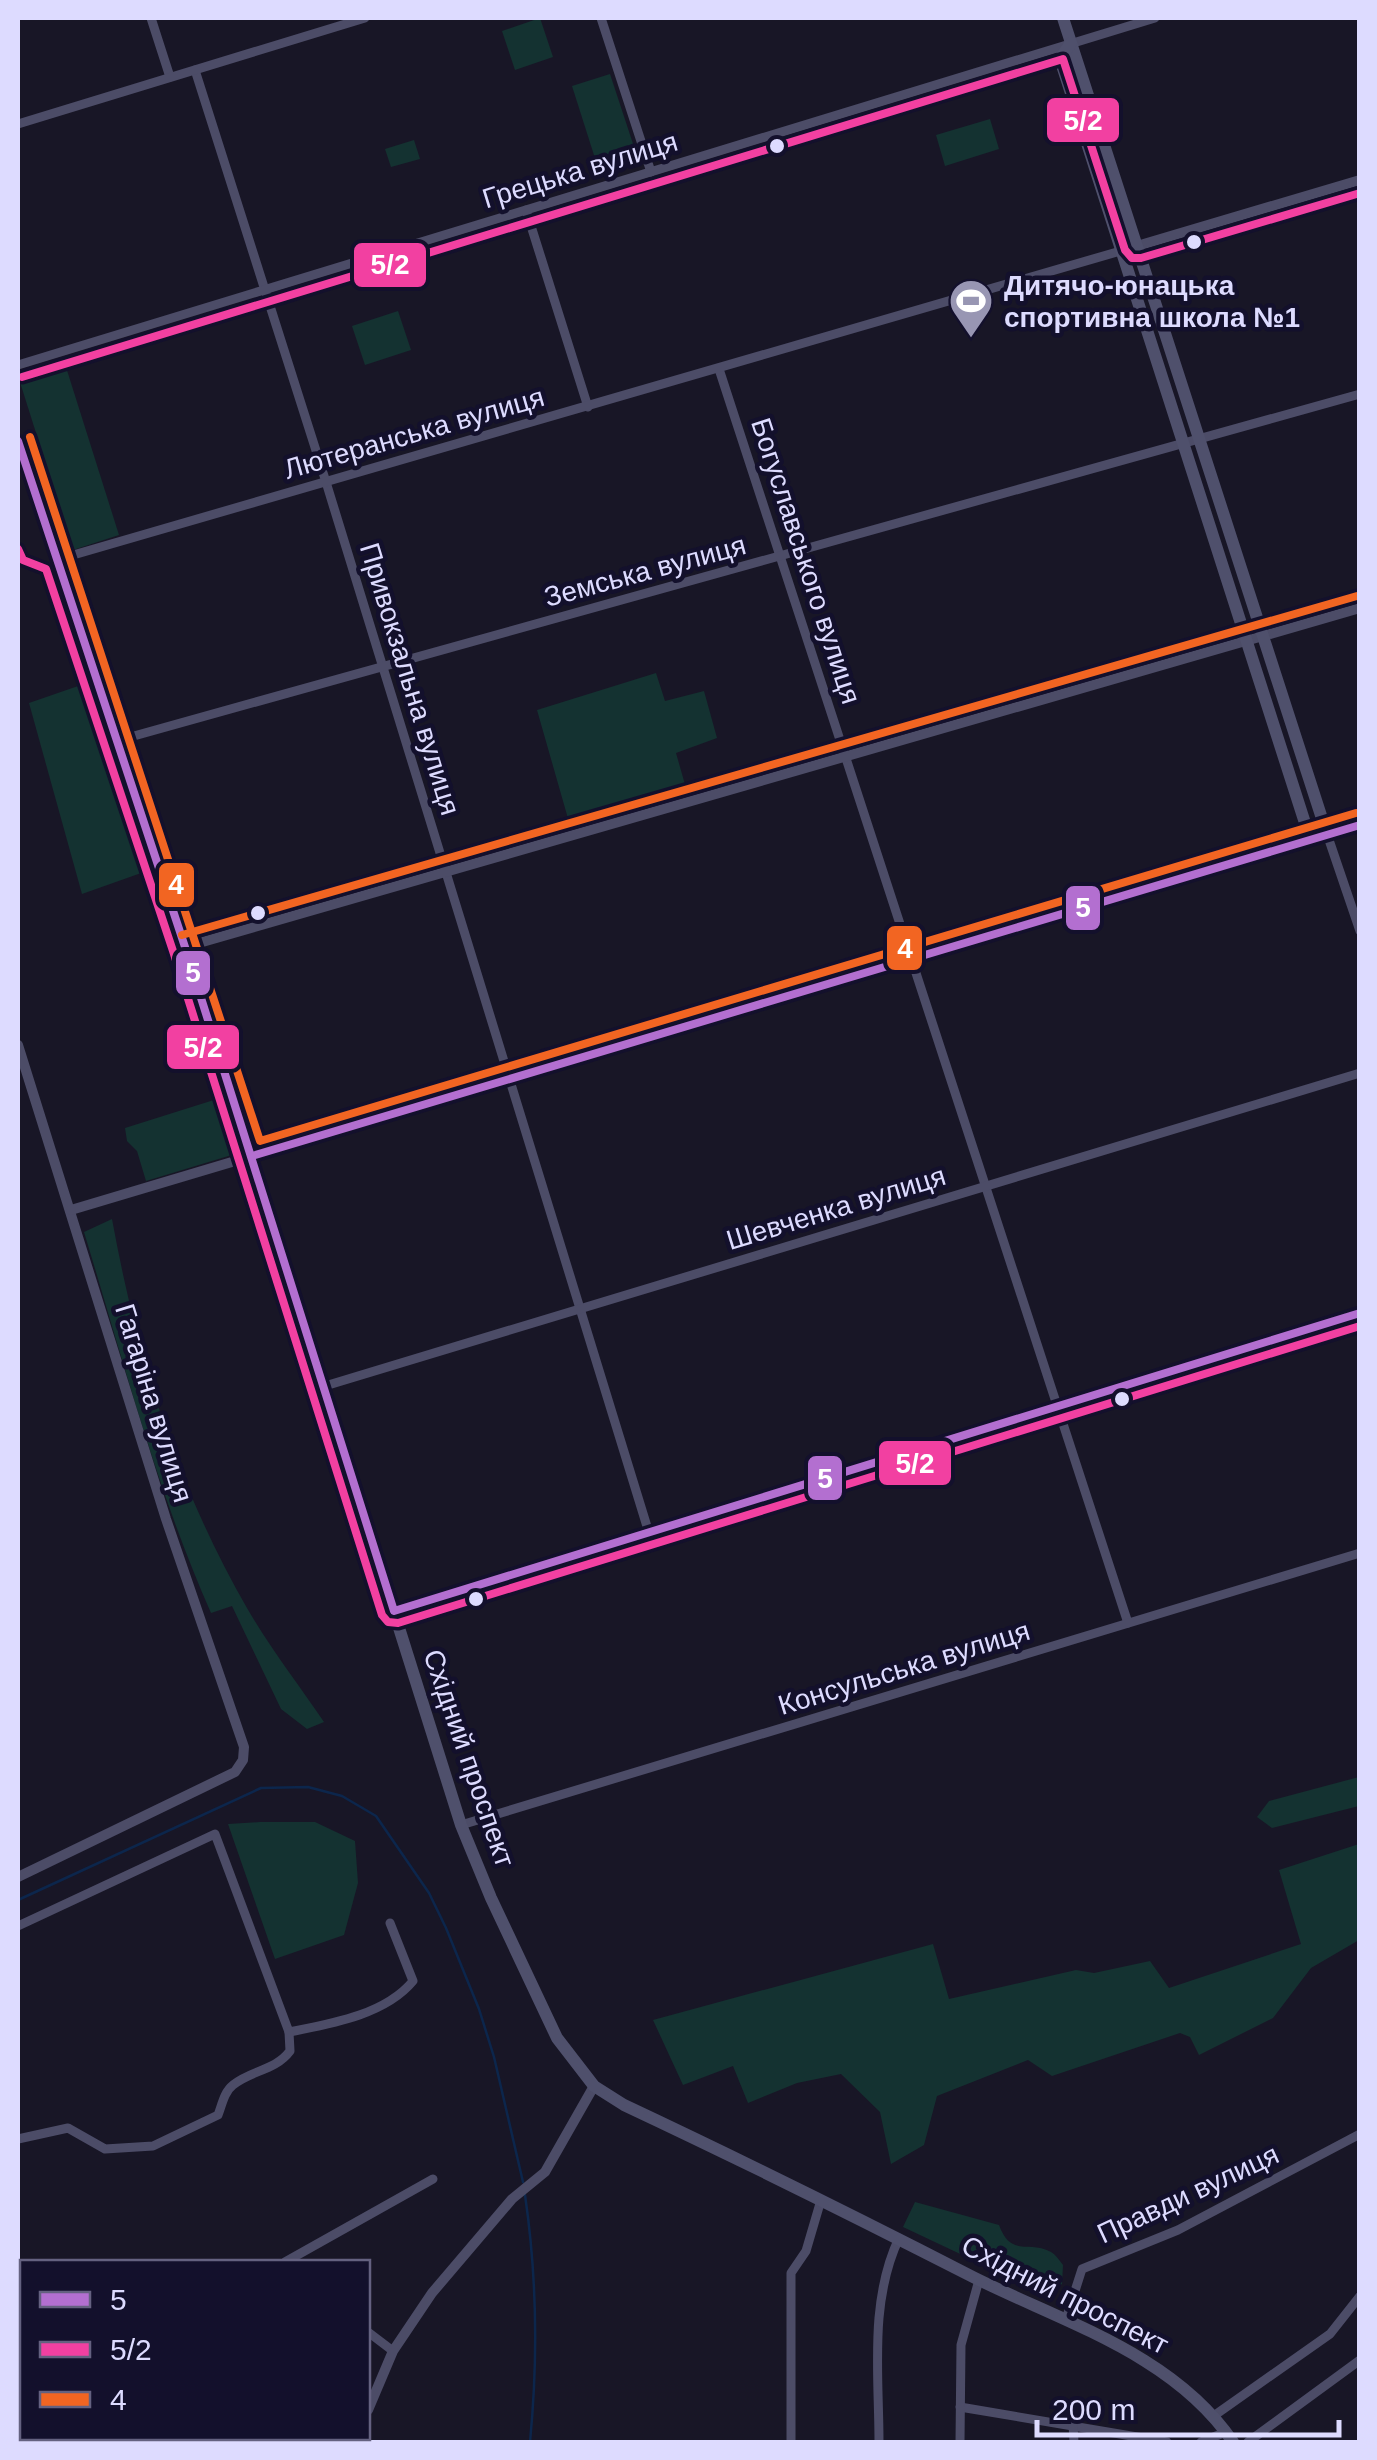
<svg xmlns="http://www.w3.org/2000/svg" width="1377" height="2460" font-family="Arial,sans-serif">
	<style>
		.green { fill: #143231 }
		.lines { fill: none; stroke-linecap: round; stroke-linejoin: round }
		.stream { stroke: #0c264c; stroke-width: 2.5 }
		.minor { stroke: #4c4c67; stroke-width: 9 }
		.tertiary { stroke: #4c4c67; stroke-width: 10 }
		.secondary { stroke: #4f506c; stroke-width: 12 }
		.bus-1-casing { stroke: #13102c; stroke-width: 15 }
		.bus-2-casing { stroke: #13102c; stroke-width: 15 }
		.bus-3-casing { stroke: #13102c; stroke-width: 15 }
		.bus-1 { stroke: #b36fd0; stroke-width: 8 }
		.bus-2 { stroke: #f240a1; stroke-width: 8 }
		.bus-3 { stroke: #f26522; stroke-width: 8 }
		.bus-dot { fill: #dddbff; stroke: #13102c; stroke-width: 4 }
		.labels { text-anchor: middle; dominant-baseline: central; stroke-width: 9; stroke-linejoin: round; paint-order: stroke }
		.street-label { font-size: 28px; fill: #dddbff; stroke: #13102c }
		.poi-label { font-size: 28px; font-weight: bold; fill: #dddbff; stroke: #13102c; text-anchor: start }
		.line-badge { stroke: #13102c; stroke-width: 4 }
		.badge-label { font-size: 28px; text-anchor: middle; font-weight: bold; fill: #fff }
	</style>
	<rect width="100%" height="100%" fill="#181626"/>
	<g class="green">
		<path d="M540,18L553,57L515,70L502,31Z"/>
		<path d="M610,74L639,162L600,174L572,86Z"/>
		<path d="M990,119L999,149L945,166L936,135Z"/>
		<path d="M414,140L420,159L391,167L385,149Z"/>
		<path d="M398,311L411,350L365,365L352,326Z"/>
		<path d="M65,364L119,535L73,550L19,379Z"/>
		<path d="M656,673L665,701L704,691L717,738L676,753L686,788L569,822L537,710Z"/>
		<path d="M81,685L144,872L82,894L29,703Z"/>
		<path d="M217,1099L235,1154L146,1181L137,1151L127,1141L125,1128Z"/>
		<path d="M112,1219C137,1356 177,1487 247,1608C270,1648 299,1685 324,1722L307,1729L281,1709L232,1606L211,1613C157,1491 123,1360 84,1232Z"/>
		<path d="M1359,1777V1806L1272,1828L1257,1817L1269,1801Z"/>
		<path d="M260,1822H315L355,1841L358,1883L344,1935L275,1959L228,1824Z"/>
		<path d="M1359,1844V1940L1311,1968L1273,2018L1199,2055L1190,2037L1180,2033L1052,2076L1028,2060L937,2096L924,2145L891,2164L880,2112L841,2074L797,2083L748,2103L733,2066L683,2085L653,2020L933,1944L949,1999L1076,1970L1094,1973L1150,1961L1169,1988L1301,1944L1279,1870Z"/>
		<path d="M915,2202L999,2225C1011,2258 1029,2240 1051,2252C1056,2255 1059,2260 1063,2265L1062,2284L1045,2294L903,2227Z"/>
	</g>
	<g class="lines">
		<g class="stream">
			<path d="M18,1900L261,1788L308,1787L342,1796L376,1816L429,1893L446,1928L479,2009L494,2057L523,2182"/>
			<path d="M525,2195C537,2277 538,2360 530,2442"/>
		</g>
		<g class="minor">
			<path d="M151,18L170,77"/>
			<path d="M601,18L651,172"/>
			<path d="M195,70L326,482L649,1533"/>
			<path d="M18,124L365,18"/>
			<path d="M526,210L588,407"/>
			<path d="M18,365L1155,18"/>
			<path d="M719,369L1128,1623"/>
			<path d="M56,560L1124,250"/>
			<path d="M116,741L1360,394"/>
			<path d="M1327,834L1360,931"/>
			<path d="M325,1386L1360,1073"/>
			<path d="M461,1825L1360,1553"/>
			<path d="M18,1926L215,1834L289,2032C330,2024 385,2015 413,1981L390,1923"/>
			<path d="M18,2139L68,2128L105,2149L153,2146L218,2115C222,2105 224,2092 233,2085C251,2070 275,2071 290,2051L289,2032"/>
			<path d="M285,2262L433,2179"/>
			<path d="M1066,2319L1082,2269L1178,2230L1360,2134"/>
			<path d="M368,2332L393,2351"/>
			<path d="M960,2407L1167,2442"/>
			<path d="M1215,2415L1330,2334L1360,2296"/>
			<path d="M1073,2424L1074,2442"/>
			<path d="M18,2432L22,2428"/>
			<path d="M791,2442V2273L806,2251L821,2200"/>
			<path d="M879,2442C879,2374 869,2302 899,2238"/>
			<path d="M960,2442L961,2345L979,2280"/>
			<path d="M1201,2442L1226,2432"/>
			<path d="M1248,2442L1360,2360"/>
		</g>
		<g class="tertiary">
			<path d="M1137,246L1360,180"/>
			<path d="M185,947L1360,608"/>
			<path d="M18,1045L166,1519L244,1747L243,1760L235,1772L18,1877"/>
			<path d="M71,1210L252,1156"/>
			<path d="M368,2410L393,2351L432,2293L512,2199L545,2172L594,2086"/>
			<path d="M357,2442L359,2438"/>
		</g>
		<g class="secondary">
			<path d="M1063,18L1327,834"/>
			<path d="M1071,43L1060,59L1305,823L1327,834"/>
			<path d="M18,441L185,947L461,1825L491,1898L557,2038L594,2086L624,2105C741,2160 858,2218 973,2277C1065,2323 1173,2354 1233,2442"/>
			<path d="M252,1156L1360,825"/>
			<path d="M394,1611L1360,1313"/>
		</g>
		<defs>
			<g id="bus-1">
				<path d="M18,441L185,947L394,1611L1360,1313"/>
				<path d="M252,1156L1360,825"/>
			</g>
			<g id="bus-2">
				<path d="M22,377L1063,59L1125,250L1132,258H1141L1360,193"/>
				<path d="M18,549L23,560L46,569L173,951L382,1615L388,1622L398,1623L1360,1326"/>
			</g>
			<g id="bus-3">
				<path d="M30,437L260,1141L1356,813"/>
				<path d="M182,935L1357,596"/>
			</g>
		</defs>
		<use href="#bus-1" class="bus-1-casing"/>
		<use href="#bus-2" class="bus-2-casing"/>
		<use href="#bus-3" class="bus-3-casing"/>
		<use href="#bus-1" class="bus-1"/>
		<use href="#bus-2" class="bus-2"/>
		<use href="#bus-3" class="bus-3"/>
	</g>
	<defs>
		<symbol id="stadium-pin" viewBox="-11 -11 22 30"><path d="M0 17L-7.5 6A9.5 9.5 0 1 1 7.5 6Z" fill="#9896b3" stroke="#13102c"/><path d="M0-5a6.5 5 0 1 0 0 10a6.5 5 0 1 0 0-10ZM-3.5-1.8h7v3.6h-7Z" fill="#fff"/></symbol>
	</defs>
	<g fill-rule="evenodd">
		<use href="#stadium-pin" x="946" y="276" width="50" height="68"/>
	</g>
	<g class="bus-dot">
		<circle cx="777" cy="146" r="9"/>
		<circle cx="1194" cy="242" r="9"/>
		<circle cx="258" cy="913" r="9"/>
		<circle cx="1122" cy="1399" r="9"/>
		<circle cx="476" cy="1599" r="9"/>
	</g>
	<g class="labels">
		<g class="street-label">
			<text transform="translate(580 170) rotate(-17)">Грецька вулиця</text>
			<text transform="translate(414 433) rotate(-16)">Лютеранська вулиця</text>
			<text transform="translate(806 561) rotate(72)">Богуславського вулиця</text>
			<text transform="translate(645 571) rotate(-15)">Земська вулиця</text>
			<text transform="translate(410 679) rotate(73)">Привокзальна вулиця</text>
			<text transform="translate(836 1208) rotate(-17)">Шевченка вулиця</text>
			<text transform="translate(154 1403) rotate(73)">Гагаріна вулиця</text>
			<text transform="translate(904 1668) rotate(-17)">Консульська вулиця</text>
			<text transform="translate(469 1758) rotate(71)">Східний проспект</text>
			<text transform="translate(1188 2194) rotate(-25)">Правди вулиця</text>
			<text transform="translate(1065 2295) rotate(27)">Східний проспект</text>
		</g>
		<g class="poi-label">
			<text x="1004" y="285">Дитячо-юнацька<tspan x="1004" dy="32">спортивна школа №1</tspan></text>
		</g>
	</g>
	<g class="line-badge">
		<rect x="1045" y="96" width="76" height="48" rx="10" fill="#f240a1"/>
		<rect x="352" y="241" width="76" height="48" rx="10" fill="#f240a1"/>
		<rect x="157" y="861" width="39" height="48" rx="10" fill="#f26522"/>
		<rect x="1064" y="884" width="38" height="48" rx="10" fill="#b36fd0"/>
		<rect x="885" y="924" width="39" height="48" rx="10" fill="#f26522"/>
		<rect x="174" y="949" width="38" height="48" rx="10" fill="#b36fd0"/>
		<rect x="165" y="1023" width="76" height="48" rx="10" fill="#f240a1"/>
		<rect x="877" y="1439" width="76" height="48" rx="10" fill="#f240a1"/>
		<rect x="806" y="1454" width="38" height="48" rx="10" fill="#b36fd0"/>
	</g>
	<g class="badge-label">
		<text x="1083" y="130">5/2</text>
		<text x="390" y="274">5/2</text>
		<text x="176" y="894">4</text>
		<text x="1083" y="917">5</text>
		<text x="905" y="958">4</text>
		<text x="193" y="982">5</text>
		<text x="203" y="1057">5/2</text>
		<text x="915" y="1473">5/2</text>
		<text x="825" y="1488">5</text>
	</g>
	<rect width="1377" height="2460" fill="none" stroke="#dddbff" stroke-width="40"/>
	<rect x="20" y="2260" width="350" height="180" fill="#13102c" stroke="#646180" stroke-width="2.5"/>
	<rect x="40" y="2292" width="50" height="15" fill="#b36fd0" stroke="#646180" stroke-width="2.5"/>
	<text x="110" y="2310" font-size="30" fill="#dddbff">5</text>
	<rect x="40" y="2342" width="50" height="15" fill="#f240a1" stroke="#646180" stroke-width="2.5"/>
	<text x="110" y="2360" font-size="30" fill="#dddbff">5/2</text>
	<rect x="40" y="2392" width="50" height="15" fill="#f26522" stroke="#646180" stroke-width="2.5"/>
	<text x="110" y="2410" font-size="30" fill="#dddbff">4</text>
	<path d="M1037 2420v15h302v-15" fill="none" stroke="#dddbff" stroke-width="5"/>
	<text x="1052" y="2420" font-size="30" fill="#dddbff" stroke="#13102c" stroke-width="8" paint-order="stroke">200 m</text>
</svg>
